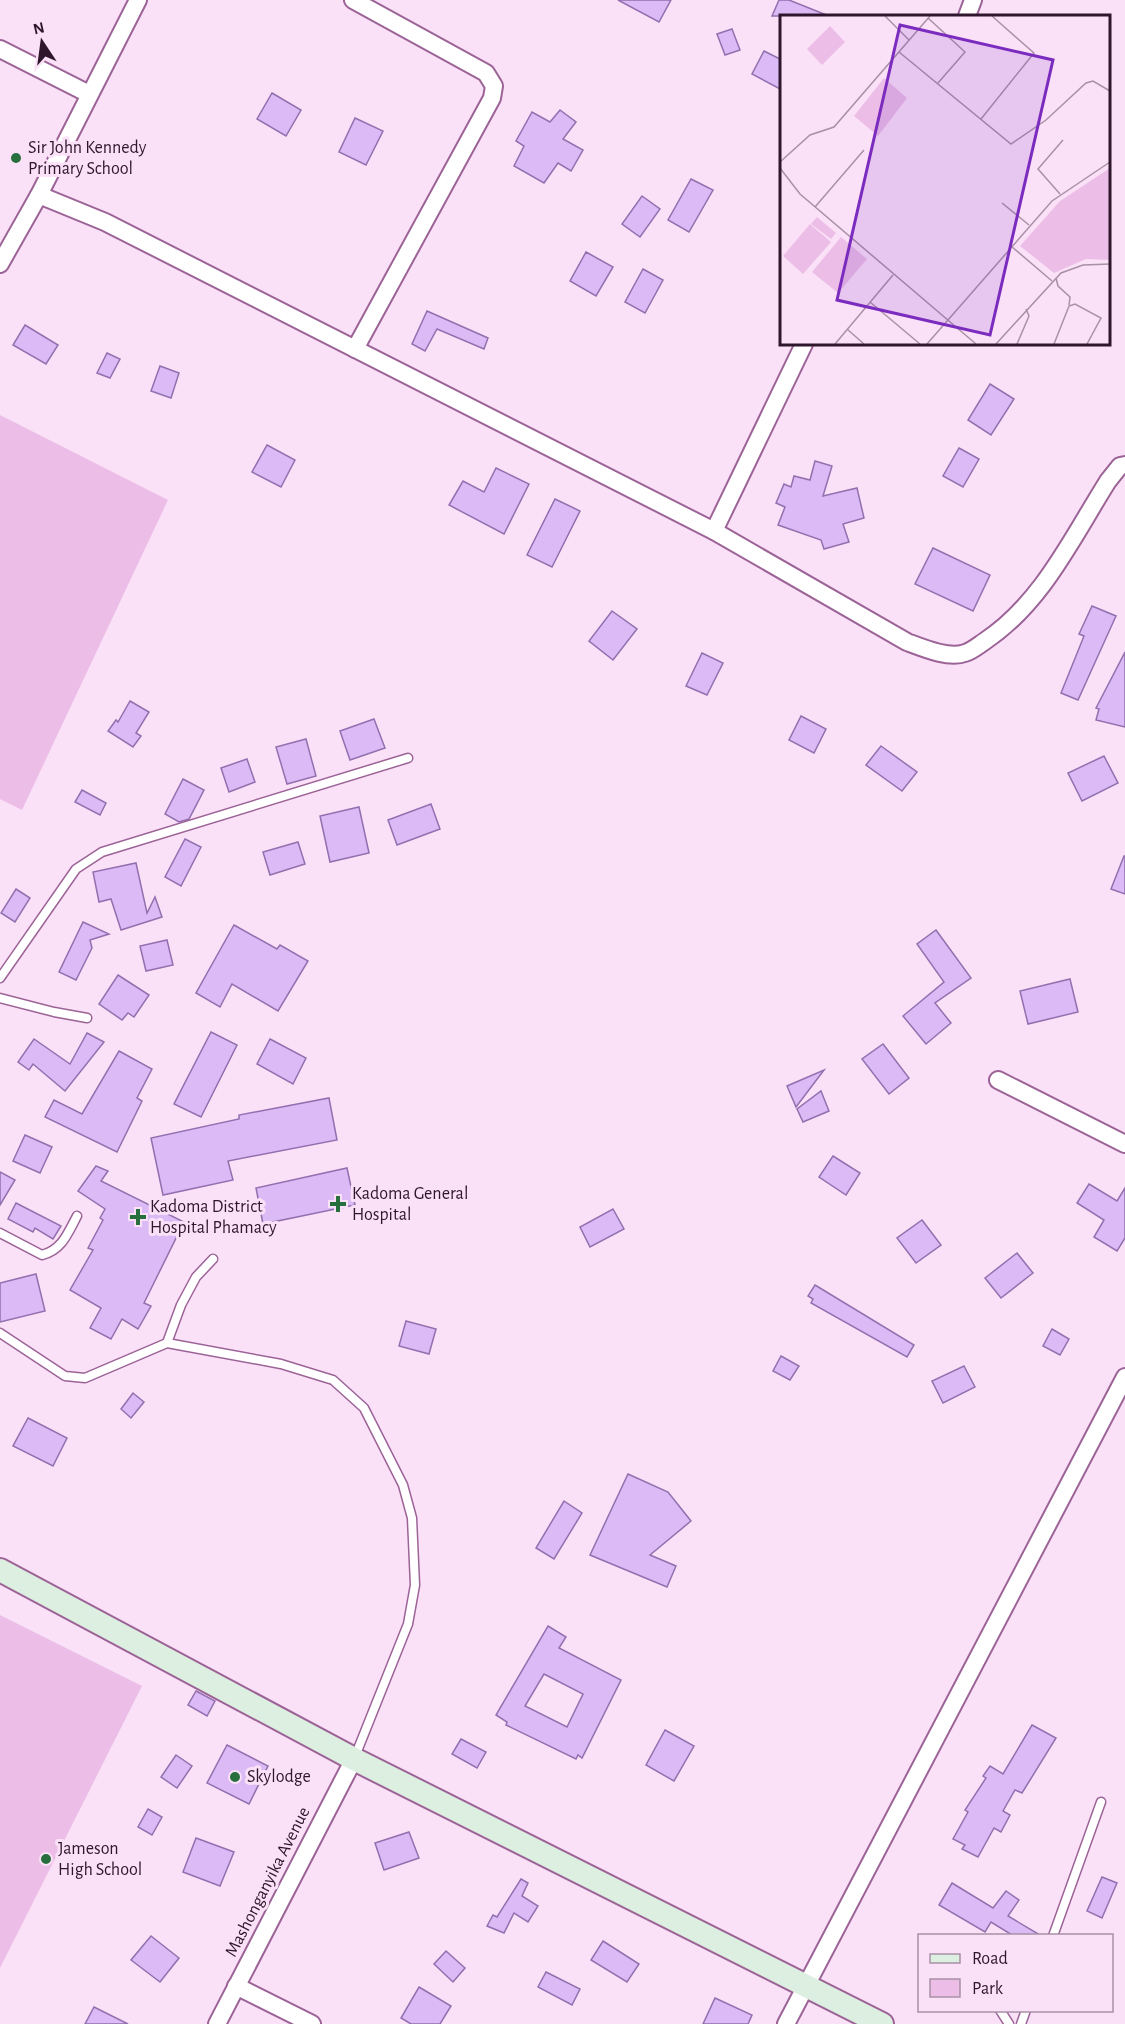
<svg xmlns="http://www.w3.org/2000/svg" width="1125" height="2024" font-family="'Alegreya Sans',sans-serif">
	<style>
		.green { fill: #ecbee7 }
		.building { fill: #dbbaf5; stroke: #946faf; stroke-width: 1.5; fill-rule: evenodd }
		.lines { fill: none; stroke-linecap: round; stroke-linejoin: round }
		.service-casing { stroke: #9c6397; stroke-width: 11 }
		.minor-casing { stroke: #9c6397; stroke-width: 20 }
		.secondary-casing { stroke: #9c6397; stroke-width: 26 }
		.service { stroke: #fff; stroke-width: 8 }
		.minor { stroke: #fff; stroke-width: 16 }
		.secondary { stroke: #dcefe0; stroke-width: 22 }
		.poi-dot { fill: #276f3c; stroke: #fbe1f8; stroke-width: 2 }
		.labels { text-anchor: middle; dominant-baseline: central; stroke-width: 6; stroke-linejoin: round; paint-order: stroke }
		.poi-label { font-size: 18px; fill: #2e172c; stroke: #fbe1f8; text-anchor: start }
		.street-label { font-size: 18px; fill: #2e172c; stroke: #fbe1f8 }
		.inset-road { fill: none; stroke: #a990a6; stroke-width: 1.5 }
		.view { fill: #7b2cbf; fill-opacity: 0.15; stroke: #7b2cbf; stroke-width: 3 }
		.inset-edge { fill: none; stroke: #2e172c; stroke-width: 3 }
	</style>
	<rect width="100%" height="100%" fill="#fbe1f8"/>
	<g class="green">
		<path d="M0,415L168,500L22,810L0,799Z"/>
		<path d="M0,1615L142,1686L0,1968Z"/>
	</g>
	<g class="building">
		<path d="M618,0H671L659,22Z"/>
		<path d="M779,0H789L829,16H772Z"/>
		<path d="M732,29L740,50L725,55L717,34Z"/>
		<path d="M764,51L782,60V90L752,74Z"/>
		<path d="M272,93L301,110L286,136L257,119Z"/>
		<path d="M560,110L576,122L563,139L583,150L571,171L558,163L544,183L514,166L524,146L516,141L532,112L550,122Z"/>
		<path d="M355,118L383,131L366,165L339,152Z"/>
		<path d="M691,179L713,190L689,232L668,220Z"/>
		<path d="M642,196L660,209L640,237L622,224Z"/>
		<path d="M586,252L613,267L596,296L570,281Z"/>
		<path d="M643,269L663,280L645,313L625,302Z"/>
		<path d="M427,311L488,338L484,349L437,329L425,351L412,344Z"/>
		<path d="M25,325L58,345L46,364L13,345Z"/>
		<path d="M107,353L120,359L110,378L97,373Z"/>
		<path d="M160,366L179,373L171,398L151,391Z"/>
		<path d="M990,384L1014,399L991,435L968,420Z"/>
		<path d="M267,445L295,460L281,487L252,472Z"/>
		<path d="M959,448L979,459L963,487L943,476Z"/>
		<path d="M815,461L832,466L823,496L857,488L864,518L843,524L849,542L824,549L821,540L778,525L785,507L776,503L784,484L791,487L794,476L810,480Z"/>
		<path d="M496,468L529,484L504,534L449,505L463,481L484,492Z"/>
		<path d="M555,499L580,511L552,567L527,555Z"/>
		<path d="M933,548L990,575L973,611L915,584Z"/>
		<path d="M1092,606L1116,616L1078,700L1061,693L1084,636L1079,634Z"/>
		<path d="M612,611L637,629L613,660L589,641Z"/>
		<path d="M1125,652V727L1096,720L1099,709L1096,708Z"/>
		<path d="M702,653L723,663L707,695L686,686Z"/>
		<path d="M130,701L149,712L136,733L141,736L133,747L108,731L116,720L118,722Z"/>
		<path d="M801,716L826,729L814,753L789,740Z"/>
		<path d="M374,719L385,748L350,760L340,731Z"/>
		<path d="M306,739L316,776L287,784L276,747Z"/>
		<path d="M881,746L917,772L902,791L866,765Z"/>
		<path d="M1104,756L1118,783L1082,801L1068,773Z"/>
		<path d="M247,759L255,782L229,792L221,768Z"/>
		<path d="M183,779L204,790L189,819L179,822L165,814Z"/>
		<path d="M82,790L106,803L100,815L75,802Z"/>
		<path d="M431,804L440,829L397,845L388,820Z"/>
		<path d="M359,807L369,853L330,862L320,816Z"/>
		<path d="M185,839L201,847L181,886L165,877Z"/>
		<path d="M298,842L305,864L270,875L263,852Z"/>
		<path d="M1124,856H1125V894L1111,889Z"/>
		<path d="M136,863L147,913L155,897L162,917L121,930L111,899L99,902L93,872Z"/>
		<path d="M16,889L30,898L15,922L1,913Z"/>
		<path d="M83,922L109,934L90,940L92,948L76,980L59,972Z"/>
		<path d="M234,925L277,949L280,945L308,961L278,1011L232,984L220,1007L196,993Z"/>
		<path d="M936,930L971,978L935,1003L951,1023L926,1044L903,1016L944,982L917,944Z"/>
		<path d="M167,940L173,965L146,971L140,946Z"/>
		<path d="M118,975L149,995L134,1017L128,1013L122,1020L99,1004Z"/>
		<path d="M1070,979L1078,1012L1028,1024L1020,991Z"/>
		<path d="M211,1032L237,1045L201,1117L174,1104Z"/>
		<path d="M87,1033L104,1042L65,1091L33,1064L29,1070L18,1062L34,1039L70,1064Z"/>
		<path d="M270,1039L306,1058L293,1084L257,1064Z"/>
		<path d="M883,1044L909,1078L889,1094L862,1059Z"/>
		<path d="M119,1051L152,1069L137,1098L142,1101L117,1152L45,1117L54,1100L82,1114Z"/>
		<path d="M824,1070L796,1107L787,1086Z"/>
		<path d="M821,1091L829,1111L803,1122L797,1109Z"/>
		<path d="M329,1098L337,1140L228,1161L233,1180L163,1195L151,1138L239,1119V1115Z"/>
		<path d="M25,1135L52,1147L40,1173L13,1161Z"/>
		<path d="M833,1156L860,1173L846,1195L819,1177Z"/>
		<path d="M96,1166L108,1171L101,1181L184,1222L144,1303L151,1306L138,1329L122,1319L111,1339L90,1328L101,1308L70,1290L93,1250L88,1248L103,1220L100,1218L105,1209L78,1191Z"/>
		<path d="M347,1168L355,1205L263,1224L256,1188Z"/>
		<path d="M0,1172L15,1180L0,1205Z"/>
		<path d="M1089,1184L1117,1201L1125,1188V1238L1117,1251L1094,1237L1104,1220L1077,1203Z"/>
		<path d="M16,1203L61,1226L53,1239L35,1228L33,1232L8,1219Z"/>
		<path d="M613,1209L624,1229L590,1247L580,1227Z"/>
		<path d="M922,1220L941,1245L916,1263L897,1238Z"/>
		<path d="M1017,1253L1033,1273L1001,1298L985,1278Z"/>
		<path d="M36,1274L45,1311L0,1322V1283Z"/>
		<path d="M815,1285L914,1345L907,1357L811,1303L813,1299L808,1296Z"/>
		<path d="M406,1321L436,1329L429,1354L399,1346Z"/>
		<path d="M1052,1329L1069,1339L1060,1355L1043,1346Z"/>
		<path d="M781,1356L799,1366L790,1380L773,1371Z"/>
		<path d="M964,1366L975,1387L943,1403L932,1381Z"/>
		<path d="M133,1393L144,1402L131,1418L121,1409Z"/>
		<path d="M28,1418L67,1438L53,1466L13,1446Z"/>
		<path d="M628,1474L668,1492L691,1521L650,1555L676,1566L667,1587L590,1555Z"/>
		<path d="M564,1501L582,1513L554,1559L536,1548Z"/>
		<path d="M548,1626L566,1637L559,1648L621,1680L582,1758L578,1755L576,1759L506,1725L507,1722L496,1715ZM544,1674L583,1694L567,1727L525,1706Z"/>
		<path d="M196,1691L215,1701L207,1716L188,1705Z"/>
		<path d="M1032,1725L1056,1738L1022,1793L1015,1790L1003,1811L1010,1815L1001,1832L994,1828L978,1857L962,1849L965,1845L953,1839L968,1812L965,1810L986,1778L983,1776L990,1766L1003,1774Z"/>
		<path d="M665,1730L694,1746L674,1781L646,1765Z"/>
		<path d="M461,1739L486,1752L477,1768L452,1754Z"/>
		<path d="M227,1745L268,1766L249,1804L207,1783Z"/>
		<path d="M176,1755L192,1766L177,1788L161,1777Z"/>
		<path d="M148,1809L162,1817L152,1835L138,1827Z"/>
		<path d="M409,1832L419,1858L384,1870L375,1843Z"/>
		<path d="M196,1838L234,1852L220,1886L183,1872Z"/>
		<path d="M1102,1877L1117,1883L1102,1918L1087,1911Z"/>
		<path d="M521,1879L528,1883L522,1896L538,1906L528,1922L514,1913L504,1933L487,1926L493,1915L497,1917Z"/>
		<path d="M952,1883L993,1908L1006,1891L1019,1900L1008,1916L1040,1935H1012L991,1922L985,1932L939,1905Z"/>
		<path d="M151,1936L179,1958L160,1982L131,1960Z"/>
		<path d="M603,1941L639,1964L627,1982L591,1960Z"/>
		<path d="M446,1951L465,1968L453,1982L434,1964Z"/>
		<path d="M546,1972L580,1989L572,2005L538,1987Z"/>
		<path d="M419,1987L451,2006L440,2024H411L401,2018Z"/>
		<path d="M715,1998L752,2015L748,2024H703Z"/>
		<path d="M94,2007L128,2024H85Z"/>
	</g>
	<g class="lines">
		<defs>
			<g id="service">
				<path d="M0,978L76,869L102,852L408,758"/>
				<path d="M0,998L54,1012L87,1018"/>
				<path d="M0,1233L42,1255C62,1250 68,1233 77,1216"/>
				<path d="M0,1333L65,1376L85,1378L167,1343L181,1305L196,1277L213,1259"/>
				<path d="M167,1343L281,1364L333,1380L364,1408L403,1485L412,1518L415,1585L408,1624L354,1759"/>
				<path d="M1053,1936L1101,1802"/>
				<path d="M1000,2010L1009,2024"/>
				<path d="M1021,2024L1026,2010"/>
			</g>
			<g id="minor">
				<path d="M353,0L486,73L494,86L492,98L355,349"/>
				<path d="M967,16L973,0"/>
				<path d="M0,49L89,94"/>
				<path d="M39,195L105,222L714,531L907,642C923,648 949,659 965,653C972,651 979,645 985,641C1042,603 1072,538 1108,481L1120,466L1125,465"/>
				<path d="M0,264L39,195L138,0"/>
				<path d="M714,531L804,344"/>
				<path d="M998,1080L1125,1144"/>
				<path d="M236,1986L312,2024"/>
				<path d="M217,2024L354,1759"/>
				<path d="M786,2024L1125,1377"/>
			</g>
			<path id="secondary" d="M0,1570L354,1759L882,2024"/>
		</defs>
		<use href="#service" class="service-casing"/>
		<use href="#minor" class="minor-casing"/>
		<use href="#secondary" class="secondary-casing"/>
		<use href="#service" class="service"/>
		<use href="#minor" class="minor"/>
		<use href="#secondary" class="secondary"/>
	</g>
	<g class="poi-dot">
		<circle cx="16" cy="158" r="6"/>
		<path d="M335 1195h6v6h6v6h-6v6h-6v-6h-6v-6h6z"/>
		<path d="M135 1208h6v6h6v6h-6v6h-6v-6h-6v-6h6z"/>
		<circle cx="235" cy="1777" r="6"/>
		<circle cx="46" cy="1859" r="6"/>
	</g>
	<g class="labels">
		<g class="poi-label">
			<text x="28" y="148">Sir John Kennedy<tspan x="28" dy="21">Primary School</tspan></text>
			<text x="352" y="1194">Kadoma General<tspan x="352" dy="21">Hospital</tspan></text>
			<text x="150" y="1207">Kadoma District<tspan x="150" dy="21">Hospital Phamacy</tspan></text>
			<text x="247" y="1777">Skylodge</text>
			<text x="58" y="1849">Jameson<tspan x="58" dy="21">High School</tspan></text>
		</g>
		<g class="street-label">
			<text transform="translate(268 1882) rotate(-63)">Mashonganyika Avenue</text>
		</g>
	</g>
	<g transform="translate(780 15)">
		<rect width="330" height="330" fill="#fbe1f8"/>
		<path d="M50,11L65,27L42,50L27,34ZM104,63L127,83L98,121L74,101ZM330,153V245L306,244L274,258L240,231L280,186ZM37,202L56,218L51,224L31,209ZM30,209L51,227L23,259L3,241ZM61,222L87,244L58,278L32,257Z" fill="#ecbee7"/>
		<path class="inset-road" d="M105,1L129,25M148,3L185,37L158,68M119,37L231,129L266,105L306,68L313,66L330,76M201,104L254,38L212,1M0,147L30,120L54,112L150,1M0,153L20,179L196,329M280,179L258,154L283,125M222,188L249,210M35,192L84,135M231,231L272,266M276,263L278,271L290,282L289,290M90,287L140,329M67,314L84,329M55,329L113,260M147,329L272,186L330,147M216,329L281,258L303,250L330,249M237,329L249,301L246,294M274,329L289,291L295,289L321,303L307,329"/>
		<path class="view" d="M120,10L273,45L210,320L57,285Z"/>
		<rect width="330" height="330" class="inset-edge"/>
	</g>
	<rect x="918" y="1934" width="195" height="78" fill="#fbe1f8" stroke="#a990a6" stroke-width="1.5"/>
	<rect x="930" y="1954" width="30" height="9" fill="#dcefe0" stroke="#a990a6" stroke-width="1.5"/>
	<text x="972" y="1964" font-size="18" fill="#2e172c">Road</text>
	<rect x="930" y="1979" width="30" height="18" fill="#ecbee7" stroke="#a990a6" stroke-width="1.5"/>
	<text x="972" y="1994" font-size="18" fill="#2e172c">Park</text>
	<g transform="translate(42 42) rotate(347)" stroke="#fbe1f8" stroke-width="4.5" paint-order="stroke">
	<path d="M0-4.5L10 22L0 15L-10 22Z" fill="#2e172c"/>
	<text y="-9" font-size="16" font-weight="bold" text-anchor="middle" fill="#2e172c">N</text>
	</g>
</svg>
